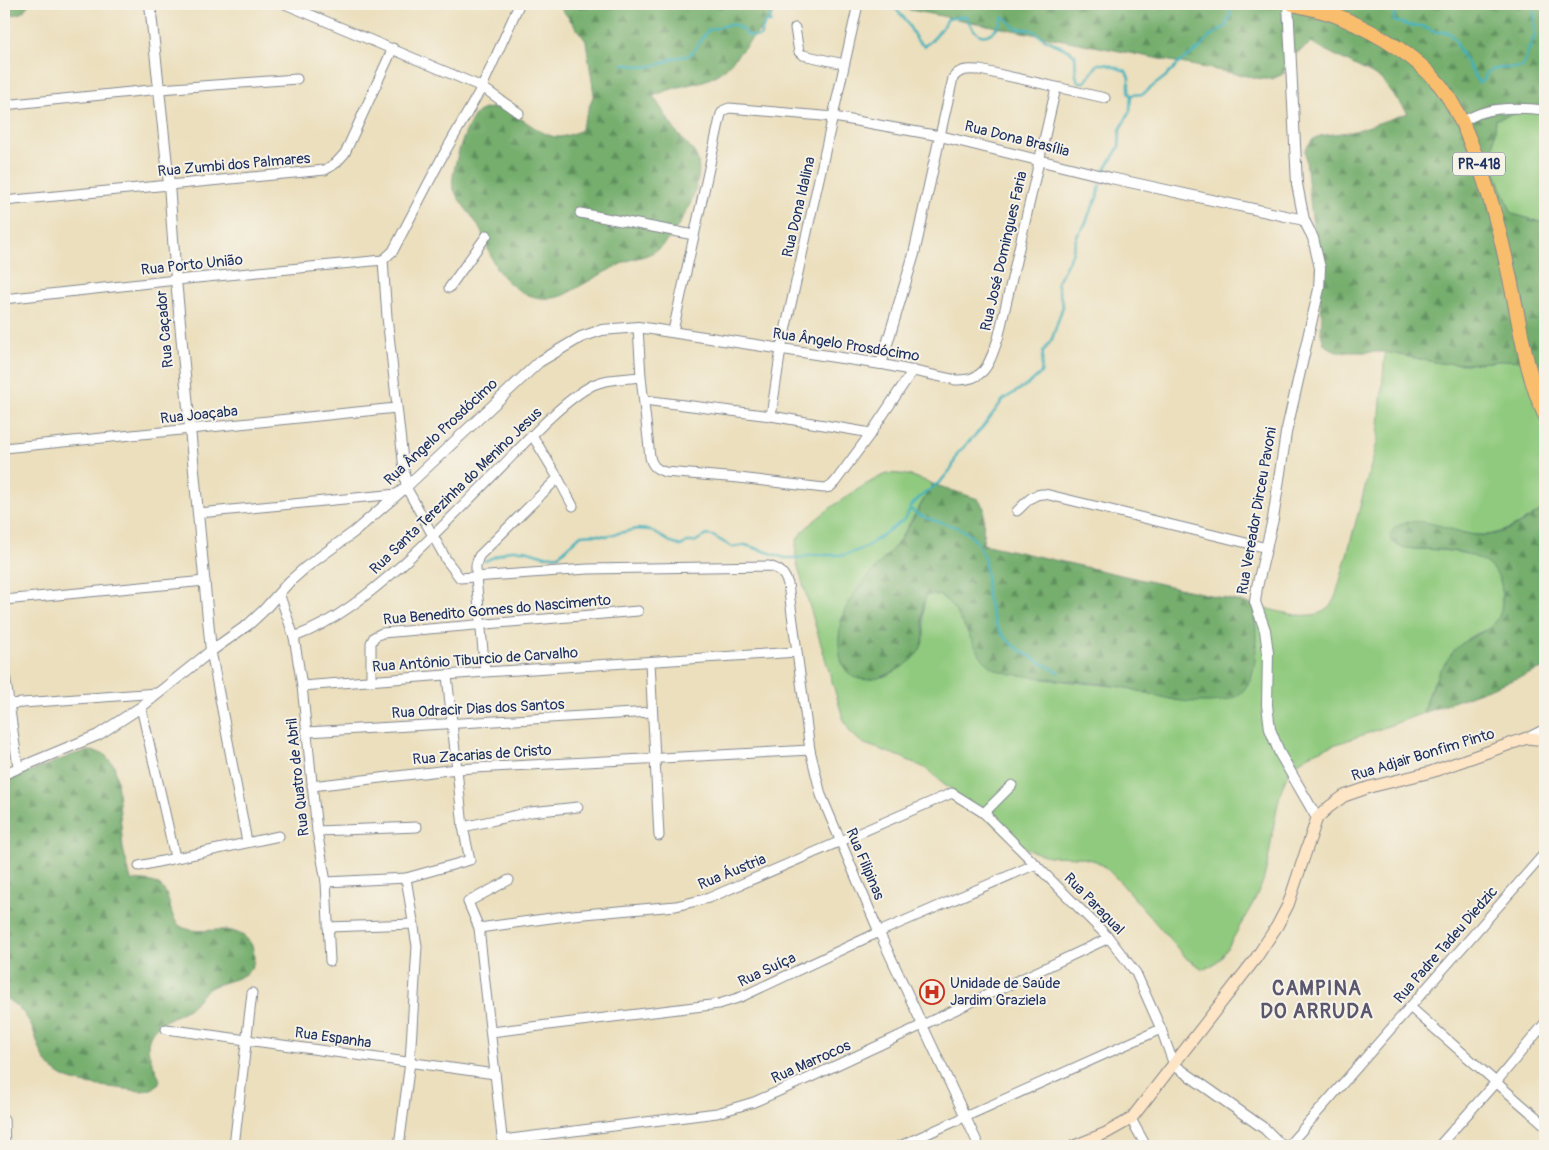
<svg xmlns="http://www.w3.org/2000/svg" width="1549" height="1150" font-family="Pangolin,sans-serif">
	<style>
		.grass { fill: #90ca7e; stroke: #567c6e }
		.forest { fill: url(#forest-firs); stroke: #486e66 }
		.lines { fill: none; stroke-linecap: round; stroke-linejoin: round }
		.stream { stroke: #41b1bb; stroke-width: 2.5 }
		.minor-casing { stroke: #83878e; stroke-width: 11 }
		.tertiary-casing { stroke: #83878e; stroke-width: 12 }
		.secondary-casing { stroke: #83878e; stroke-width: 13 }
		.trunk-casing { stroke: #83878e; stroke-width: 16 }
		.minor { stroke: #fff; stroke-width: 9 }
		.tertiary { stroke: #fff; stroke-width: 10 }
		.secondary { stroke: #fde5c5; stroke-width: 11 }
		.trunk { stroke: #f9be6d; stroke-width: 14 }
		.labels { text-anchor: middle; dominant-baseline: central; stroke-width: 4; stroke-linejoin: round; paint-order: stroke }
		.shield { fill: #f7f3e8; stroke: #5d6a87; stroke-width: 1 }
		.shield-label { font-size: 14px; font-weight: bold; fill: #1b2f5e }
		.street-label { font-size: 15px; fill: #1b2f5e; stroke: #f7f3e8 }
		.poi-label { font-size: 15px; fill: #1b2f5e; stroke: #f7f3e8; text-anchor: start }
		.district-label { font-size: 20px; font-weight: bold; letter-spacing: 1px; fill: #5a576e; stroke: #f7f3e8 }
	</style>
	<defs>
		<pattern id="forest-firs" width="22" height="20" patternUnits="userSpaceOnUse" patternTransform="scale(1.25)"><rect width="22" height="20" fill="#74ae6d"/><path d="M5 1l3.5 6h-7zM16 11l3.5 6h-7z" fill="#5e8e5d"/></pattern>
	</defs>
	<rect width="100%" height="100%" fill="#f7f3e8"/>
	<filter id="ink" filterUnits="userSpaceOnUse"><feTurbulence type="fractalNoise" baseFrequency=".02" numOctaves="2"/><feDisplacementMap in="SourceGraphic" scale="10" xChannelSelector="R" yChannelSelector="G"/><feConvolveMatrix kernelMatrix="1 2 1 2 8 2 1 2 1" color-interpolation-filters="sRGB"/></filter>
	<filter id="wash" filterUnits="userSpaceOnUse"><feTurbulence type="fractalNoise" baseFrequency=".0096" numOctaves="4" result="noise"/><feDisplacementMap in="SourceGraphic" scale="20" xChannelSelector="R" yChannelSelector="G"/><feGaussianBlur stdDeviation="1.12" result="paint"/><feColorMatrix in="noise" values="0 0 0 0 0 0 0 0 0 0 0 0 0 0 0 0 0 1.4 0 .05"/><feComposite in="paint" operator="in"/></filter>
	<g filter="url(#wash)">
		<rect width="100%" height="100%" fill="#ebdfbd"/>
		<g class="grass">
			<path d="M1545,105V223L1512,214L1492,163L1496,119Z"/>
			<path d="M1385,352L1440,363L1468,364L1509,360L1545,363V509L1511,528L1490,535H1472L1458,532L1413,549C1445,550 1500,549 1502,592C1502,602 1503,610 1499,618C1492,631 1478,631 1467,639C1462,643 1432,685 1429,691C1426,698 1425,706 1423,713C1399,722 1375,731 1351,739C1332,746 1307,752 1293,767C1274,786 1273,855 1262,884C1255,902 1244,918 1235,935C1226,950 1220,965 1203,969L1187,959L1121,883L1105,867L1096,861L1079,857L1048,856L1034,852L1014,841L925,768L901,757L862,743L850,732L843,718L797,564C796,556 794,546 798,538C805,523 872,477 888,474C904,472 918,478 933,484L897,544L863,584L883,677C904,667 926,654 924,627C924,614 922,608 926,596C940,590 951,604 959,614L1043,679L1122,687L1174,699L1251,680C1256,655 1256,630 1254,605C1273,610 1310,623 1327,609C1335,603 1337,590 1340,581L1378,439Z"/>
		</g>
		<g class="forest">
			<path d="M4,4H29L22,13L4,17Z"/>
			<path d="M558,4H783L726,68C708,82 703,81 683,86C673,88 663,92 653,96C663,110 671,127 683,140C688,146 694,150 697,158C706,184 678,234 658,249C649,256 640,257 630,260C608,269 583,285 562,296C537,304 512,291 497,269C489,256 486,238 477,224C470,212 457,201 453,186C450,173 467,120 478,112C506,95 535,137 558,137C565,137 574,133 580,131L594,94L586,41Z"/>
			<path d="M880,4H1545V105L1496,119L1492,163L1512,214L1545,223V363L1509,360L1468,364L1440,363L1385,352H1337L1324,344L1321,333L1322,316L1305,150L1312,140L1320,136L1355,131L1408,113L1380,78L1311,43L1291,57L1283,74L1272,79H1262Z"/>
			<path d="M933,484L978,499L984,508L983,544L1254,605C1256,630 1261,673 1242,692C1232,703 1209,702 1195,702C1170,702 1145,691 1121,687C1089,681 1058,681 1027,676C1015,675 1000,673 990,666C971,653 954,583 926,596C925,599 923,603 923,607C920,623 929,634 919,651C914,660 902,668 893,672C845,696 832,660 842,618C849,592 879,566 896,545C910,527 921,504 933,484Z"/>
			<path d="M1543,509H1545V668L1423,713C1429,689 1438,672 1453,652C1472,628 1503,637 1502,597C1502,587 1501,579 1495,572C1478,550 1446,550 1421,549C1413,549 1402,549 1395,544C1392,542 1391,539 1390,535L1395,527C1399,525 1404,523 1409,522C1435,518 1461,538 1488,535C1508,533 1527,519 1543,509Z"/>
			<path d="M90,751L103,753L114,765L117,779L123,849L131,880C140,881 153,880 160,886C173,896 167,921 184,928C202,935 223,925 240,934C249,939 253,944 254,955C256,980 226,979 210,988C201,993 196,1003 188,1009C176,1017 158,1021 151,1034C142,1051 156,1066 160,1081C153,1094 137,1091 125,1089C107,1086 85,1086 68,1079C34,1064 43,1039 24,1014C19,1007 11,1002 4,997V778L32,771L75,754Z"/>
		</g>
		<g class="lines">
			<g class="stream">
				<path d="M891,4L905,19L917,40L924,46C935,40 941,29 948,19L966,16C969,21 971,27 975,31C986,43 999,28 1003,17L1007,19L1016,28L1032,30L1045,39L1070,51L1075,55L1076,75L1078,82H1085L1098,64H1106L1126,71L1129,78V94L1131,95L1130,111L1120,130L1119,147L1103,173"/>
				<path d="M1393,4L1395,7L1394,21L1408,25L1422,26L1435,32H1448L1454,38L1460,51L1479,83L1485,79L1486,73C1497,65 1510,70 1522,67L1535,35L1534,4"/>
				<path d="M623,64L645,67L661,64L674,58L687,56L694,51L707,31C712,29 730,23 735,25C746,29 744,39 760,36L765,22H771L769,8H763L756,4"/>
				<path d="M1131,95L1143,94L1165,77L1179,63L1200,48L1209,37L1226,26L1233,4"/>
				<path d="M910,509C931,526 963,520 977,543C988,559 986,577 987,595C988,602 991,608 992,614C1001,647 1033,656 1059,673"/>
				<path d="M485,561L510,550H525L545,556L559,555L581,535L593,534L606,536L637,529L650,530L674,544L681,546L687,542H694L707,535L713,536L732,547L745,545L752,547L785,558H799L812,555H843L857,551L866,547L905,519L912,505L919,498L941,481L952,468L957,454L982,428L1003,400L1031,382L1041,373L1043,352L1052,339L1063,306L1057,283L1072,254L1077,236L1086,223L1089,214L1097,198L1100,185"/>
			</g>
		</g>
	</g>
	<g filter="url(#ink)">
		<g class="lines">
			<defs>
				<g id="minor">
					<path d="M285,4L482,87L519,113"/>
					<path d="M795,28L799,52L803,55L844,64"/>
					<path d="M4,105L160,89L297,79"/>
					<path d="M1462,122C1468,119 1474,115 1481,113C1499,107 1526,108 1545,110"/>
					<path d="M4,201L325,170L336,163L345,153L393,48"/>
					<path d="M580,213L694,235"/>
					<path d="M383,260L387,317L406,487L447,561L460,578L588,569L769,566C780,569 784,573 788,584L810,750L821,795L879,932L979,1146"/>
					<path d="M383,260L393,251L441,159L482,87L518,7V4"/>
					<path d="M449,288L487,235"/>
					<path d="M4,299L176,280L383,260"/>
					<path d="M638,327L641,377L650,457C652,466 656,469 665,472L739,478L824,488L830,487L835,482L871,433L913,370"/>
					<path d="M673,331L721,114L724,110L729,108L834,117L940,136L953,78C960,68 969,70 980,70L1105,98"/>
					<path d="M881,364L956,380C986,381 989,363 998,339L1056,88"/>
					<path d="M644,400L771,416L871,433"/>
					<path d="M771,416L781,349L858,4"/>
					<path d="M532,435L558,478L573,506"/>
					<path d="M4,448L396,408"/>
					<path d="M1017,511C1026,503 1032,493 1045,494L1267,548"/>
					<path d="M199,513L397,494"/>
					<path d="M279,593L294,637L302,686L317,831L326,882L330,961"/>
					<path d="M4,600L205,581"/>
					<path d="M294,637C335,622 370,593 403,564C441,529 477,492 513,455C533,434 567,398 593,385C607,378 625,379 641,377"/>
					<path d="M211,651L247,842"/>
					<path d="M650,662L659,836"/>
					<path d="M4,667L18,767"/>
					<path d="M485,672L476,577V565L479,556L558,478"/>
					<path d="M371,681V643L374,637L382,633L638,611"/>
					<path d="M302,686L485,672L797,652"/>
					<path d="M9,704L157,693"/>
					<path d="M141,707L175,857"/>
					<path d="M307,732L651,712"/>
					<path d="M1527,738L1545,729"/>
					<path d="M312,786L457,769L810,750"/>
					<path d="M984,813L1012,785"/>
					<path d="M463,827L531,812L578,807"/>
					<path d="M317,831L417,827"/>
					<path d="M139,866L279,836"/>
					<path d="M326,882L406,878L470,860L463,827L447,675"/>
					<path d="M328,927L414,924"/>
					<path d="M479,928L573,915L676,906L709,898L952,793L984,813L1109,938L1136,973L1161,1029L1174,1065"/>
					<path d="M1410,1007L1545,1125"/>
					<path d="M166,1029L495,1074"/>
					<path d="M491,1032L719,1004L741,997L879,932L1036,864"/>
					<path d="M1131,1119L1146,1146"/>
					<path d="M4,1120L5,1146"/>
					<path d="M502,1140L717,1113L754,1102L809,1078L1109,938"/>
					<path d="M234,1146L252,993"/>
					<path d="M399,1146L410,1062L417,946L406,878"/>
					<path d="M503,1146L479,928L468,902L509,880"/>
					<path d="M900,1146L1161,1029"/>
					<path d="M1288,1146L1545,853"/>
					<path d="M1439,1146L1496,1082L1545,1023"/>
				</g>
				<g id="tertiary">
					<path d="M150,4L169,184L176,280L211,651"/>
					<path d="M1288,4L1297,184L1304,220L1313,238L1320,268L1319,289L1286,433L1273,519L1257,587L1255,602L1265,630L1268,653L1267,705L1270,729L1280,754L1317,818"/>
					<path d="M4,774L98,735L141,707L211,651L249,624L263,611L289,582L306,567L354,532L406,487L539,362L581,337L602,330L638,327L881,364L914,254L940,136L1111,178L1304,220"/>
					<path d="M1174,1065L1265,1129L1282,1146"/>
				</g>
				<path id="secondary" d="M1074,1146L1106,1133L1131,1119L1256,958L1277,926L1288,905L1317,818L1329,807L1344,796L1370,787L1431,772L1527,738L1545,740"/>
				<path id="trunk" d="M1293,4C1308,8 1326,11 1340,17C1377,33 1414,54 1440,85C1455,105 1464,126 1473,149C1492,197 1504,247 1514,298C1522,337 1528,379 1545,415"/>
			</defs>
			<use href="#minor" class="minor-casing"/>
			<use href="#tertiary" class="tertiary-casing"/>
			<use href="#secondary" class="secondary-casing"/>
			<use href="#trunk" class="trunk-casing"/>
			<use href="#minor" class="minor"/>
			<use href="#tertiary" class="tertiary"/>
			<use href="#secondary" class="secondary"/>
			<use href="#trunk" class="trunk"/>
		</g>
	</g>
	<defs>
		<symbol id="hospital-ring" viewBox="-11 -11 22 22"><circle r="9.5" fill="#f7f3e8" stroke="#c8321e" stroke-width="1.5"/><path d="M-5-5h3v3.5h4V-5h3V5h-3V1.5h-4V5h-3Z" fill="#c8321e"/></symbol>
	</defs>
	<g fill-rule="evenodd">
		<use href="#hospital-ring" x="918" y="978" width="28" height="28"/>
	</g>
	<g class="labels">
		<rect class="shield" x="1453" y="152.5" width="52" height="23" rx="4"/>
		<g class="shield-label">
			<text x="1479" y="164">PR-418</text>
		</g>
		<g class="street-label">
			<text transform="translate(1017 139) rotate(14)">Rua Dona Brasília</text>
			<text transform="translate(234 165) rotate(-5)">Rua Zumbi dos Palmares</text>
			<text transform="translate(799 207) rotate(-77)">Rua Dona Idalina</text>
			<text transform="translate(1004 251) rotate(-77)">Rua José Domingues Faria</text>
			<text transform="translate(192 265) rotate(-6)">Rua Porto União</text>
			<text transform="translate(165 329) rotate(-95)">Rua Caçador</text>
			<text transform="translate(846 345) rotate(9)">Rua Ângelo Prosdócimo</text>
			<text transform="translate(199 415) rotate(-6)">Rua Joaçaba</text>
			<text transform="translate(441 432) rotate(-43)">Rua Ângelo Prosdócimo</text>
			<text transform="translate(456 491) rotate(-44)">Rua Santa Terezinha do Menino Jesus</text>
			<text transform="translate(1257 511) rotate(-80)">Rua Vereador Dirceu Pavoni</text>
			<text transform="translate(497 610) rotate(-5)">Rua Benedito Gomes do Nascimento</text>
			<text transform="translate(475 660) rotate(-4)">Rua Antônio Tiburcio de Carvalho</text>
			<text transform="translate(478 709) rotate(-3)">Rua Odracir Dias dos Santos</text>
			<text transform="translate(482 755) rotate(-4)">Rua Zacarias de Cristo</text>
			<text transform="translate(1423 755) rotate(-17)">Rua Adjair Bonfim Pinto</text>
			<text transform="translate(298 777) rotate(-96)">Rua Quatro de Abril</text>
			<text transform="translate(865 864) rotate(67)">Rua Filipinas</text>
			<text transform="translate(732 872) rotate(-22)">Rua Áustria</text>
			<text transform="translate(1094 904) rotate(46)">Rua Paragual</text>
			<text transform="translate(1446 945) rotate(-49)">Rua Padre Tadeu Diedzic</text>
			<text transform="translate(767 970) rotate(-25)">Rua Suíça</text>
			<text transform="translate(333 1038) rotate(8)">Rua Espanha</text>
			<text transform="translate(811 1062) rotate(-24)">Rua Marrocos</text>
		</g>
		<g class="poi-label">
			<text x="950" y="983">Unidade de Saúde<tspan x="950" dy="17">Jardim Graziela</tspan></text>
		</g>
		<g class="district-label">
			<text x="1317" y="988">CAMPINA<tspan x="1317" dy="23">DO ARRUDA</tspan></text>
		</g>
	</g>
	<rect width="1549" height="1150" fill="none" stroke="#f7f3e8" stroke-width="20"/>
</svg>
